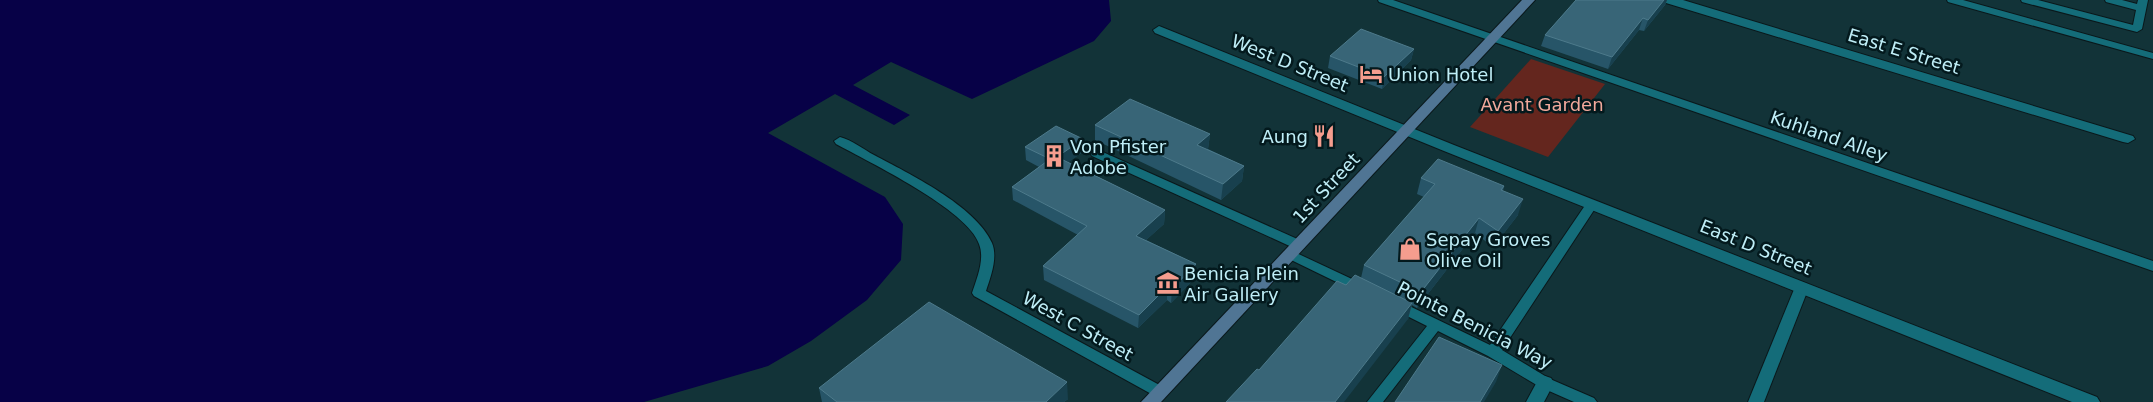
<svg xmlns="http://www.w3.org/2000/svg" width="2153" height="402" font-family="'DejaVu Sans',sans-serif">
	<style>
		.green { fill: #64261e }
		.water { fill: #070147 }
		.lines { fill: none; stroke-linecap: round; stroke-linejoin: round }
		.lane-casing { stroke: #0a181b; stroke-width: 2 }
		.street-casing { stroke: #0a181b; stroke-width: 2 }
		.secondary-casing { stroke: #0a181b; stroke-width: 2 }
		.lane { fill: #146c79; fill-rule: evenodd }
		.street { fill: #146c79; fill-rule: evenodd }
		.secondary { fill: #507594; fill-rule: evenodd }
		.wall { fill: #275568 }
		.shaded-wall { fill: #18404e }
		.building { fill: #386577; stroke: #4d7a8b }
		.labels { text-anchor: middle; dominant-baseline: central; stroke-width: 5; stroke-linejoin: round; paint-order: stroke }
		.street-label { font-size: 18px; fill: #bfeef7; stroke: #03191d }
		.poi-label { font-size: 18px; fill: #bfeef7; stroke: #03191d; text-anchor: start }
		.park-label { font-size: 18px; fill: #f2a99c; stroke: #03191d }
	</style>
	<rect width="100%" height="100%" fill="#123338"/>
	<path class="green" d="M1531,59L1605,84L1548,157L1470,127Z"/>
	<path class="water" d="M0,0H1109L1111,21L1094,41L972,99L891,62L853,85L910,115L894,125L835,94L768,133L885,197L903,224L901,260L867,300L811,341L768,366L644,402H0Z"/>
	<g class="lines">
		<defs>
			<g id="lane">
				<path d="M1378,0H1393L2153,261V271L1379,2Z"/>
				<path d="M1947,0H1963L2153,53V59L1948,2Z"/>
				<path d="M2021,0H2038L2133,25L2136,10L2106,2L2105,0H2122L2137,4L2138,0H2148L2142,29L2137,32L2022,2Z"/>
				<path d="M840,137C852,140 863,149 874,155C908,173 976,206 992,243C998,257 991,276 986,291L1165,388L1167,392L1165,396L1160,398L1155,396L974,296L972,293C977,278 985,259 979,244C968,210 869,162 836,144L834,141Z"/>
				<path d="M1096,149L1304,242L1306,245L1304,248H1294L1092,156L1090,153Z"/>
				<path d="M1592,200L1598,204L1502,350L1550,379L1594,398L1597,402H1574L1540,387L1488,356L1438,331L1383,402H1367L1427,326L1391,308L1389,305L1391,302H1401L1490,345L1588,201Z"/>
				<path d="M1290,250L1369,287L1371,290L1369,293H1359L1285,257L1283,254L1285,251Z"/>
				<path d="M1802,282L1807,284L1809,287L1764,402H1748L1795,287L1797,284Z"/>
			</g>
			<g id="street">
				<path d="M1664,0H1683L2133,136L2135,139L2128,143L2123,142L1666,3Z"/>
				<path d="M1159,26L1454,145L2097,397L2100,402H2072L1444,151L1155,33L1153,30Z"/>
				<path d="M1545,376L1551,378L1554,383L1544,402H1526L1539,378Z"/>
			</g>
			<path id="secondary" d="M1522,0H1535L1161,402H1141Z"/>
		</defs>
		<use href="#lane" class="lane-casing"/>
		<use href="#street" class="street-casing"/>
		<use href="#secondary" class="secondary-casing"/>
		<use href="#lane" class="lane"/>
		<use href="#street" class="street"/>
		<use href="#secondary" class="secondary"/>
	</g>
	<g class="wall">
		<path d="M1576,0H1667L1665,5L1644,31L1639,30L1608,69L1541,46L1545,35Z"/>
		<path d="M1414,49L1411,60L1382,89L1328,68L1330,56Z"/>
		<path d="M1095,125L1210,134L1208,149L1244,166L1242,181L1221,200L1095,140Z"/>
		<path d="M1025,147L1083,152L1068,162L1165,210L1164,224L1146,240L1196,264L1195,278L1171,303L1167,300L1138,328L1044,280L1043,266L1078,235L1013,200L1012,187L1039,167L1026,160Z"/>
		<path d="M1421,178L1504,186L1503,191L1518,215L1493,247L1475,233L1417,308L1412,305L1408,319L1259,370L1346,285L1361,278L1364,265L1424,197L1417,194Z"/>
		<path d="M819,388L1068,399L1064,402H822Z"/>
	</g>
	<g class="shaded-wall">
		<path d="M1664,0H1667L1665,5L1644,31L1648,20Z"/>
		<path d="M1643,18L1639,30L1608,69L1612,57Z"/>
		<path d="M1414,49L1411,60L1382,89L1384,77Z"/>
		<path d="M1210,134L1208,149L1195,160L1197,145Z"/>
		<path d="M1083,139V152L1057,170V157Z"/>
		<path d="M1244,166L1242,181L1221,200L1223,184Z"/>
		<path d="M1523,199L1518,215L1493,247L1498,231Z"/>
		<path d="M1165,210L1164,224L1136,249V236Z"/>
		<path d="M1479,218L1475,233L1417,308L1421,292Z"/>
		<path d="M1196,264L1195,278L1171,303L1172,289Z"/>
		<path d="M1167,287V300L1138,328L1139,315Z"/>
		<path d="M1412,303L1408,319L1344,402H1335Z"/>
		<path d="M1502,365L1496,382L1484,402H1480Z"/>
		<path d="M1067,382L1068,399L1064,402H1046Z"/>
	</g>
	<g class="building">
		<path d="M1576,0H1664L1648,20L1643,18L1612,57L1545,35Z"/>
		<path d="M1361,29L1414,49L1384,77L1330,56Z"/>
		<path d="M1130,99L1210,134L1197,145L1244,166L1223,184L1095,125Z"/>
		<path d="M1056,126L1083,139L1057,157L1165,210L1136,236L1196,264L1172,289L1167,287L1139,315L1043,266L1087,226L1012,187L1050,159L1025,147Z"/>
		<path d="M1438,159L1504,186L1501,190L1523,199L1498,231L1479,218L1421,292L1364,265L1435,184L1421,178Z"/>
		<path d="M1355,275L1412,303L1335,402H1226L1257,369L1259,370L1337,281L1346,285Z"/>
		<path d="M929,302L1067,382L1046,402H837L819,388Z"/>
		<path d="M1439,337L1502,365L1480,402H1395Z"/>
	</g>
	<defs>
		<symbol id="hotel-bare" viewBox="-9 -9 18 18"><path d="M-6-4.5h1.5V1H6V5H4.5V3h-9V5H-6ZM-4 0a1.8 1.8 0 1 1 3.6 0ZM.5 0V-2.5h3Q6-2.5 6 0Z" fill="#f59d8e" stroke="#03191d" stroke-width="2.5" paint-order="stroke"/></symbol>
		<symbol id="restaurant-bare" viewBox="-9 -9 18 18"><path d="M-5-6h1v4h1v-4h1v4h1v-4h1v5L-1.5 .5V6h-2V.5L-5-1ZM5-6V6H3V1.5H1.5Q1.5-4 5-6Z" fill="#f59d8e" stroke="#03191d" stroke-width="2.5" paint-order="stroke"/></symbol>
		<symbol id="building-bare" viewBox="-9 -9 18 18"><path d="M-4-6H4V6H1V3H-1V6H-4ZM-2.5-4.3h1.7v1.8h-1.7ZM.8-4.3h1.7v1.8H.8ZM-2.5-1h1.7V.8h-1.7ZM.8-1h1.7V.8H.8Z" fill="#f59d8e" stroke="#03191d" stroke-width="2.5" paint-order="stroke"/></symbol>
		<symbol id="shop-bare" viewBox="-9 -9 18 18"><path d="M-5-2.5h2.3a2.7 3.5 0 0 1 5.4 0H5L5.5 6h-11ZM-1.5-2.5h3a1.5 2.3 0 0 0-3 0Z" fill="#f59d8e" stroke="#03191d" stroke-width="2.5" paint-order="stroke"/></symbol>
		<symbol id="museum-bare" viewBox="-9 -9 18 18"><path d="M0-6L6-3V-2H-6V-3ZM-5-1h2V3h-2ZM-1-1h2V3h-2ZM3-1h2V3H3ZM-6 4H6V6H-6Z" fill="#f59d8e" stroke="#03191d" stroke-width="2.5" paint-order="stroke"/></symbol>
	</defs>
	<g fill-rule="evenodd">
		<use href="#hotel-bare" x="1355" y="58" width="32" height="32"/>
		<use href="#restaurant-bare" x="1308" y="120" width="32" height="32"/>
		<use href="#building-bare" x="1038" y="140" width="32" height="32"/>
		<use href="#shop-bare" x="1394" y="233" width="32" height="32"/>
		<use href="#museum-bare" x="1152" y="267" width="32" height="32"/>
	</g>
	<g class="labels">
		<g class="street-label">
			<text transform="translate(1904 51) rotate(17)">East E Street</text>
			<text transform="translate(1290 63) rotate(22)">West D Street</text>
			<text transform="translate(1829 136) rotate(19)">Kuhland Alley</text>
			<text transform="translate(1326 188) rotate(-47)">1st Street</text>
			<text transform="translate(1756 247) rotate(22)">East D Street</text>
			<text transform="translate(1475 325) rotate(27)">Pointe Benicia Way</text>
			<text transform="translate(1078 326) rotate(29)">West C Street</text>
		</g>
		<g class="poi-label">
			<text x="1388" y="74">Union Hotel</text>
			<text x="1308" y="136" text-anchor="end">Aung</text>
			<text x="1070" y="146">Von Pfister<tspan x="1070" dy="21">Adobe</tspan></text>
			<text x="1426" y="239">Sepay Groves<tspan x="1426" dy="21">Olive Oil</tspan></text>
			<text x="1184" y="273">Benicia Plein<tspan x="1184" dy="21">Air Gallery</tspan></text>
		</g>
		<g class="park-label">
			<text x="1542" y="104">Avant Garden</text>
		</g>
	</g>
</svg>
